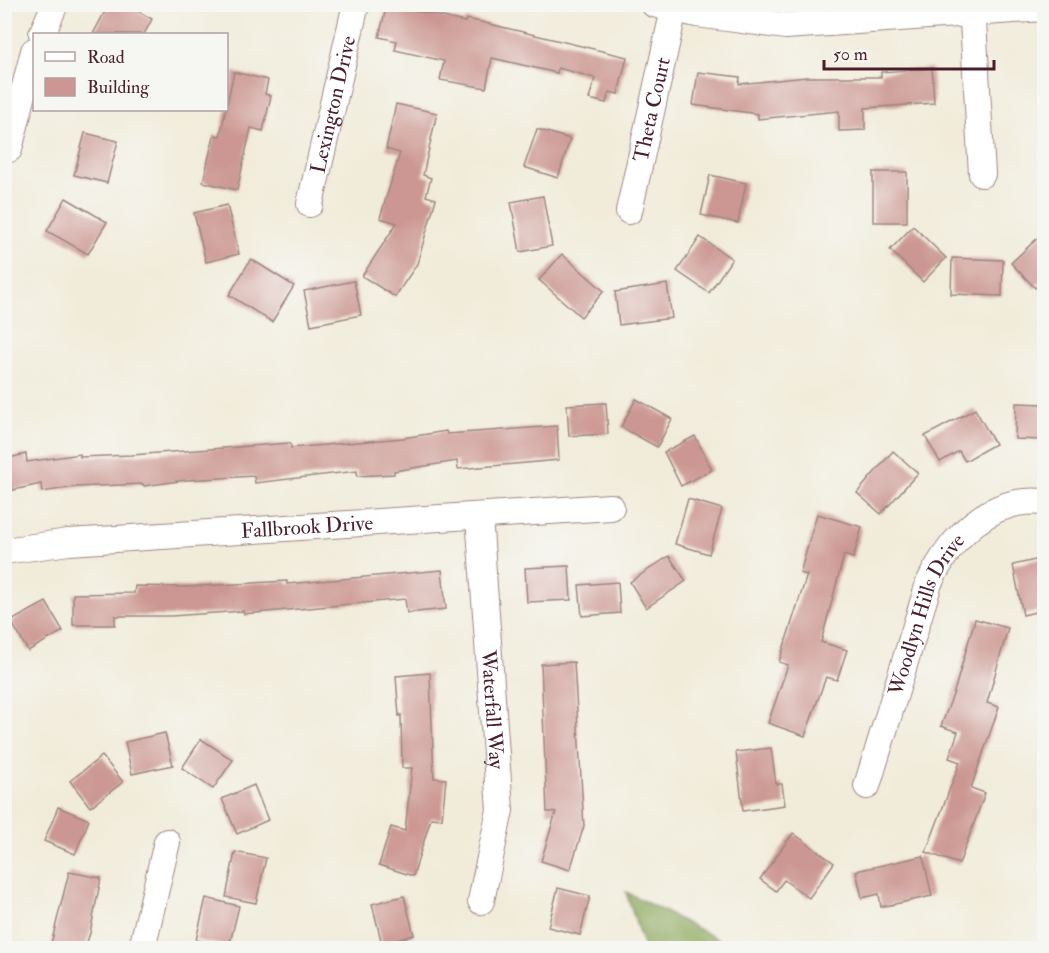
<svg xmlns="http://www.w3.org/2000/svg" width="1049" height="953" font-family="'IM FELL Double Pica',serif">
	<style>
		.forest { fill: #89a659; stroke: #6a6242; stroke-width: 1.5 }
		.building { fill: #cc9792 }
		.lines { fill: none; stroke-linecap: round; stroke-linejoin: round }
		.street-casing { stroke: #9e8682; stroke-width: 28 }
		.street { stroke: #fff; stroke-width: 26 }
		.labels { text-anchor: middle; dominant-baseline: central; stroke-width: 4.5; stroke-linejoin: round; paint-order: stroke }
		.street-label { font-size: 21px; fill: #4a1f2b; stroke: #f6f6f2 }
	</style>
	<rect width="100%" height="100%" fill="#f6f6f2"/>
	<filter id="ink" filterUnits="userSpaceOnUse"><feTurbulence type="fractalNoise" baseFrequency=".0167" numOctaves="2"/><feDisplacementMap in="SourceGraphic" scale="12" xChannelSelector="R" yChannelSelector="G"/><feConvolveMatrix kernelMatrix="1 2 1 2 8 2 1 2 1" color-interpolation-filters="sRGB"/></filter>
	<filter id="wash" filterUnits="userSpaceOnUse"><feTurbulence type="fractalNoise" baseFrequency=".008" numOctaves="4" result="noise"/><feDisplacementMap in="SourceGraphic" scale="24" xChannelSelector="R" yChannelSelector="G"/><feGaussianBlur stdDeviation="1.35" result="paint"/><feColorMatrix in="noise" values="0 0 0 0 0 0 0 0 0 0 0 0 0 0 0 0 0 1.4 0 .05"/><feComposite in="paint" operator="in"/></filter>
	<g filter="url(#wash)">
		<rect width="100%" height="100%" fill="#f1ecda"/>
		<path class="forest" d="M626,892L735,948H644Z"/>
		<g id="blocks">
			<g class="building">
				<path d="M109,4H125L152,19L144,34H93Z"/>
				<path d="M387,4L465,22L466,19L481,22L627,57L618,94L609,92L606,103L589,99L595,78L558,68L557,73L492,58L486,88L440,80L444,61L395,50L397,41L379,37Z"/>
				<path d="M932,68L934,103L865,108V130L839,131V111L758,119V114L693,105L698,72L740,77L739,84L807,77H881V72Z"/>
				<path d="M234,72L268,80L265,94L271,96L263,131L251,128L237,190L203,182L214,135L220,136Z"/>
				<path d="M396,104L437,113L423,175L431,178L426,196L436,199L417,264L395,297L362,276L397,223L380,218L400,153L386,149Z"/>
				<path d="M537,129L570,139L558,178L524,167Z"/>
				<path d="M85,133L118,141L107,183L74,175Z"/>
				<rect x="873" y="172" width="34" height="50"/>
				<path d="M710,175L746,183L738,223L701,215Z"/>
				<path d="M543,196L552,246L520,252L511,202Z"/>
				<path d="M66,198L107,222L88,254L47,231Z"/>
				<path d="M227,205L239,254L206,262L194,213Z"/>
				<path d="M913,226L946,258L923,282L890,250Z"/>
				<path d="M1044,232V278L1035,288L1011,263Z"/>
				<path d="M700,237L732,259L709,293L677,271Z"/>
				<path d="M562,254L604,291L581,317L539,280Z"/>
				<path d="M952,258L1003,260L1002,296L951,294Z"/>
				<path d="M251,259L294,286L272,322L229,295Z"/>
				<path d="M354,281L361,315L311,325L304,291Z"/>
				<path d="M667,284L672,318L619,325L615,292Z"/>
				<path d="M636,399L672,419L657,447L621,427Z"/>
				<path d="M606,403L608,434L569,436L567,405Z"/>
				<path d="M1016,403L1044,404V440L1015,439Z"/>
				<path d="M975,409L995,444L965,461L959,451L940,462L925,436Z"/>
				<path d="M557,426L559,460L458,469L457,461L394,471V474L357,476V471L255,483L254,476L186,480L144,486L143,484L75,487L42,492L41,484L4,492V459L26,454L27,462L80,454V457L132,455L290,443L291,448L403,438L446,431L447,434Z"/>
				<path d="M695,436L712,470L681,486L664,452Z"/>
				<path d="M893,451L918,473L881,514L857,493Z"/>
				<path d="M688,499L722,509L709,554L675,544Z"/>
				<path d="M817,514L862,527L853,558L844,555L821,642L847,650L837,680L826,677L805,736L768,723L788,665L779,662L807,575L800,573Z"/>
				<path d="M669,556L686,581L646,608L630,582Z"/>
				<path d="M1044,558V610L1023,615L1013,565Z"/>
				<path d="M569,566L571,600L527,602L525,568Z"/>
				<path d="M442,570L446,609L407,613L405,599L244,614L243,611L171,616H115V625H73V594L134,593L135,586L183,587L287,581V584Z"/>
				<path d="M618,582L620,613L582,616L579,585Z"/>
				<path d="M46,602L63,631L28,651L11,621Z"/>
				<path d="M975,619L1008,628L987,703L999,707L971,788L985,793L959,864L926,852L960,762L949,758L958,732L941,726L954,692Z"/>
				<path d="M574,662L584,826L570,870L541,861L556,812H547L541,664Z"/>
				<path d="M430,673L434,778L446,779L442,819L431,818L413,876L379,865L391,827L405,831L412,768H402L401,715L399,716L396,676Z"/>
				<path d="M165,733L173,765L132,774L125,742Z"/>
				<path d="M201,739L233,760L213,789L182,768Z"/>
				<path d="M771,748L776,784H782L785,805L743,811L736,752Z"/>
				<path d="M102,756L123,782L90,807L70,781Z"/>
				<path d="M254,785L268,820L237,834L222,799Z"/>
				<path d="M58,807L89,820L75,854L44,841Z"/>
				<path d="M793,833L834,863L809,898L784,880L776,891L760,879Z"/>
				<path d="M235,852L266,858L256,903L226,897Z"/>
				<path d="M923,856L932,896L881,907L879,894L862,898L856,871Z"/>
				<path d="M69,872L101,878L90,933L85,948H50Z"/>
				<path d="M558,888L590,896L580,935L548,927Z"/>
				<path d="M404,896L414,935L382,944L372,904Z"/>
				<path d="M206,898L239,906L229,947L196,940Z"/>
			</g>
		</g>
	</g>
	<g filter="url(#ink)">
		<use href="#blocks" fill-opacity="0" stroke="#9e8682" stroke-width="1.5"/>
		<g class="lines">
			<defs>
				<g id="street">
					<path d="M654,4L697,14L786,26L1044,8"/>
					<path d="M972,4L982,174"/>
					<path d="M42,34L55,4"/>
					<path d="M9,149L34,51"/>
					<path id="s1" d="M310,204L356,4"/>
					<path id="s2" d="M629,211L674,9"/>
					<path id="s3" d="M479,516L500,810L481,901"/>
					<path id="s4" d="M4,551L69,542L611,507"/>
					<path id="s5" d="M867,786L929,583C951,538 989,496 1044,502"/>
					<path d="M142,948L167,842"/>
				</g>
			</defs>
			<use href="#street" class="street-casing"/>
			<use href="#street" class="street"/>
		</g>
	</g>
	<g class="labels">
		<g class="street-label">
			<text stroke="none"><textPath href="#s1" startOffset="102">Lexington Drive</textPath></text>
			<text stroke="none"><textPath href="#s2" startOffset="104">Theta Court</textPath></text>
			<text stroke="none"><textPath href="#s4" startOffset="304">Fallbrook Drive</textPath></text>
			<text stroke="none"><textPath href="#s5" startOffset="182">Woodlyn Hills Drive</textPath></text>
			<text stroke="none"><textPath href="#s3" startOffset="194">Waterfall Way</textPath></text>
		</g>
	</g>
	<rect width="1049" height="953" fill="none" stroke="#f6f6f2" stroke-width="24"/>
	<rect x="33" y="33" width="195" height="78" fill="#f6f6f2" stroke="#b1a0a2" stroke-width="1.5"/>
	<rect x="45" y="52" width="30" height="9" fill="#ffffff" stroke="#b1a0a2" stroke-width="1.5"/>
	<text x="87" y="63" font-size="18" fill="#4a1f2b">Road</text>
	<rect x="45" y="78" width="30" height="18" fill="#cc9792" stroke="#b1a0a2" stroke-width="1.5"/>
	<text x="87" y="93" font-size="18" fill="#4a1f2b">Building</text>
	<path d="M824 60v9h170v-9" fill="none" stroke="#4a1f2b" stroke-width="3"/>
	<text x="833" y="60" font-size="18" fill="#4a1f2b" stroke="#f6f6f2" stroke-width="4.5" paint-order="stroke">50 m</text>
</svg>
